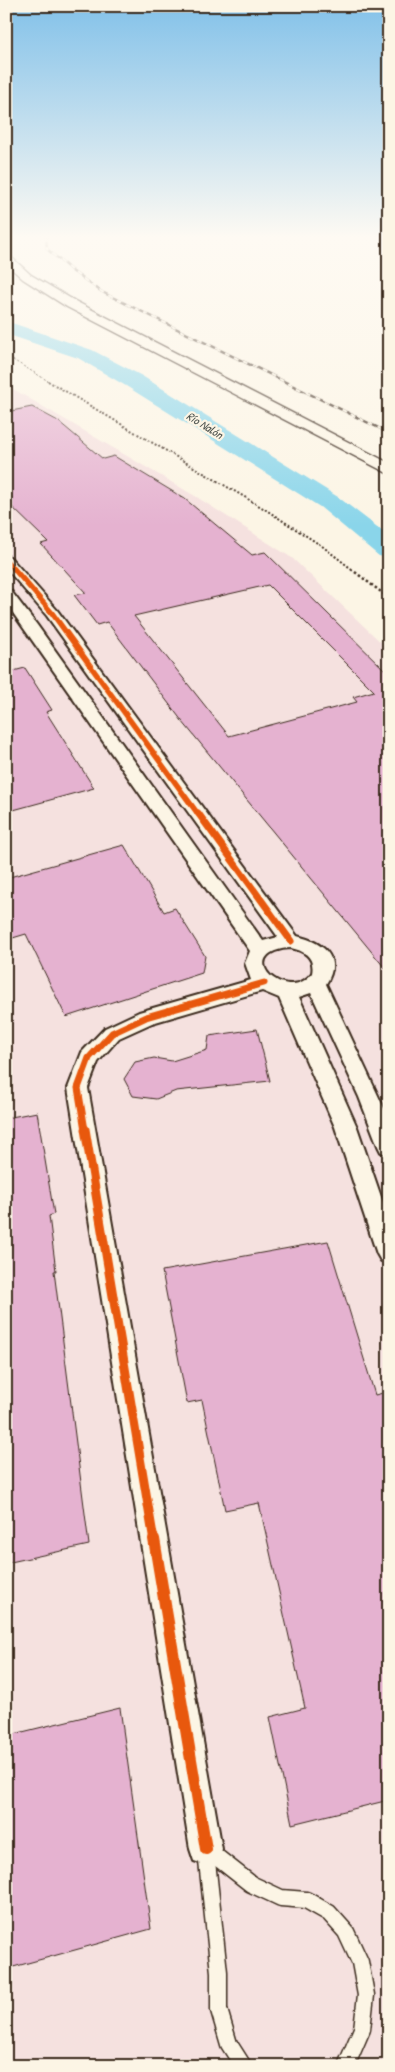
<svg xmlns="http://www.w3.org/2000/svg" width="395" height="2072" font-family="'Patrick Hand',sans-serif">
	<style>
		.built { fill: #f5e1df }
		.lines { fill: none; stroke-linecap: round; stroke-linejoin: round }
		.river { fill: #8ad5ea; fill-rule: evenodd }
		.building { fill: #e5b2d0; stroke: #3b2a1e; fill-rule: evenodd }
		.lane-casing { stroke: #3b2a1e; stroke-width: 19 }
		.street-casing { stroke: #3b2a1e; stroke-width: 4 }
		.primary-casing { stroke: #3b2a1e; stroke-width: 3 }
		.path-far2 { stroke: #3b2a1e; stroke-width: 1; stroke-dasharray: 2 2; stroke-linecap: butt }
		.path-far1 { stroke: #3b2a1e; stroke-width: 2; stroke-dasharray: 2 2; stroke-linecap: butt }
		.path { stroke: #3b2a1e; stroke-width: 2.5; stroke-dasharray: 2.5 2.5; stroke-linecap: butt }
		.lane { stroke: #fcf5e5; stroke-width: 16 }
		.street { fill: #fcf5e5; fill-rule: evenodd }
		.primary { fill: #fcf5e5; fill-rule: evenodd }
		.rail-casing { stroke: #3b2a1e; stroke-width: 2.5 }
		.rail { stroke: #fcf5e5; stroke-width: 2; stroke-dasharray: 5; stroke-linecap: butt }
		.cycleway-far4-casing { stroke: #fcf5e5; stroke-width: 6 }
		.cycleway-far3-casing { stroke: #fcf5e5; stroke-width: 8 }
		.cycleway-far2-casing { stroke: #fcf5e5; stroke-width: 10 }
		.cycleway-far1-casing { stroke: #fcf5e5; stroke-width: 12 }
		.cycleway-casing { stroke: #fcf5e5; stroke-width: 15 }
		.cycleway-far4 { stroke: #e8590c; stroke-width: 4.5 }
		.cycleway-far3 { stroke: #e8590c; stroke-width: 5.5 }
		.cycleway-far2 { stroke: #e8590c; stroke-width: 7 }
		.cycleway-far1 { stroke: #e8590c; stroke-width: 9 }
		.cycleway { stroke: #e8590c; stroke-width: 12 }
		.labels { text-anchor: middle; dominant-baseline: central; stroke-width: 4.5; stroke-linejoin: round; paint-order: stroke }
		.far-water-label { font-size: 12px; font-style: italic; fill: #4f5551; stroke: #fcf5e5 }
	</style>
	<rect width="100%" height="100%" fill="#fcf5e5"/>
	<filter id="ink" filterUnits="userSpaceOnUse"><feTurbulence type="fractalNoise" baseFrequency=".02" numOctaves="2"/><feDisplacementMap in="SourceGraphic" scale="10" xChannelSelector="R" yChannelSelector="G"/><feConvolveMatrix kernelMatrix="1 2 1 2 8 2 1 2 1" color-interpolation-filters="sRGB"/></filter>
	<g filter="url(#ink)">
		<path class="built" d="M13,389L195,496L292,558L389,650V2066H6V390Z"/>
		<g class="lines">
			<path class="river" d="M6,321L92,350L142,376L338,497L389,536V558L379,556L320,507L126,386L78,358L6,334Z"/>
		</g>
		<g class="building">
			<path d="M32,407L58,421L103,459L114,456L185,499L252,555L265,552L389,674V973L182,721L107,622L97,625L74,595L86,593L41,544L48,542L6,501V412ZM268,585L374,691L353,697L357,702L229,736L134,616Z"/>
			<path d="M25,668L52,710L46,712L94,788L6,812V673Z"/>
			<path d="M124,845L164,912L175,908L205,956L202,973L66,1017L26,934L6,940V878Z"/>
			<path d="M257,1029L270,1081L176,1091L156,1099L133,1096L124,1079L135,1062L154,1058L172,1061L207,1050L209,1036Z"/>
			<path d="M37,1112L54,1214L49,1216L56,1271H54L89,1545L6,1563V1118Z"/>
			<path d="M328,1241L375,1395L383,1393L389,1411V1800L292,1824L270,1717L305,1708L259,1503L225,1510L202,1400L187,1403L162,1271Z"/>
			<path d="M120,1708L151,1929L6,1969V1736Z"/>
		</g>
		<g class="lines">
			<defs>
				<g id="lane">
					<path d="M209,1851L251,1884L281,1898L306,1900L329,1913L346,1932L360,1962L366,1995L362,2029L346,2066"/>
					<path d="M206,1852L219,1972V2010L229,2044L243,2066"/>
				</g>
				<path id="street" d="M6,556L10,557L57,610L297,936C322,942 343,957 326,984L389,1119V1155L381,1152L378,1146L359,1097L311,993L299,997L357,1127L389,1220V1264L381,1261L377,1254L335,1127L279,998L262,991L152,1023L119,1038L98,1062L88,1088L222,1849L218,1861L206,1865L194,1861L190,1849L68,1088L82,1052L105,1028L139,1012L251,980L245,963L250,951L6,603V590L11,591L37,625L263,941L278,937L47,616L6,568ZM291,948C305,951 315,958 312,973C290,1003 243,964 275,951C280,949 286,948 291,948Z"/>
				<path id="primary" d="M6,255L10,256L31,275L75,301L389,463V474L67,307L23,279L6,264Z"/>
			</defs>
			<use href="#lane" class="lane-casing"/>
			<use href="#street" class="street-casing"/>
			<use href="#primary" class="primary-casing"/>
			<path class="path-far2" d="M6,356L50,382"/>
			<path class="path-far1" d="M48,381L263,508L322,546L353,570"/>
			<path class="path" d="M351,569L389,598"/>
			<use href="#lane" class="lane"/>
			<use href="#street" class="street"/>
			<use href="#primary" class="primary"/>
			<defs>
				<path id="rail" d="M46,236L47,249L72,271L102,292L389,433"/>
			</defs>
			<use href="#rail" class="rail-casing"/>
			<use href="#rail" class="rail"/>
			<defs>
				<path id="cycleway-far4" d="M6,560L15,570"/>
				<path id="cycleway-far3" d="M14,569L52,613L198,814"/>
				<g id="cycleway-far2">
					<path d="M198,813L291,941"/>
					<path d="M85,1130L78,1088L89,1058L112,1033L146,1017L264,983"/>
				</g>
				<path id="cycleway-far1" d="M85,1129L154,1541"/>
				<path id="cycleway" d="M154,1539L206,1849"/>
			</defs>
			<use href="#cycleway-far4" class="cycleway-far4-casing"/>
			<use href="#cycleway-far3" class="cycleway-far3-casing"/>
			<use href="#cycleway-far2" class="cycleway-far2-casing"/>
			<use href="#cycleway-far1" class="cycleway-far1-casing"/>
			<use href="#cycleway" class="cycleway-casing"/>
			<use href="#cycleway-far4" class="cycleway-far4"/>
			<use href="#cycleway-far3" class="cycleway-far3"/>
			<use href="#cycleway-far2" class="cycleway-far2"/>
			<use href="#cycleway-far1" class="cycleway-far1"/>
			<use href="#cycleway" class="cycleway"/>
		</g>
	</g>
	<linearGradient id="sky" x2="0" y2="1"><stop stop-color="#82c1e9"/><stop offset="0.45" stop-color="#fefaf3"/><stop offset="1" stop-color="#fefaf3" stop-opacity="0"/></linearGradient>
	<rect width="395" height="526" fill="url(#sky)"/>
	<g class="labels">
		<g class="far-water-label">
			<text transform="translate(205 425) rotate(32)">Río Nalón</text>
		</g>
	</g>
	<rect width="395" height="2072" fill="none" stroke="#fcf5e5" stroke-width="25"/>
	<rect x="12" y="12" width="370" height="2047" fill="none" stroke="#3b2a1e" stroke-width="2" filter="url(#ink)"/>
</svg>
